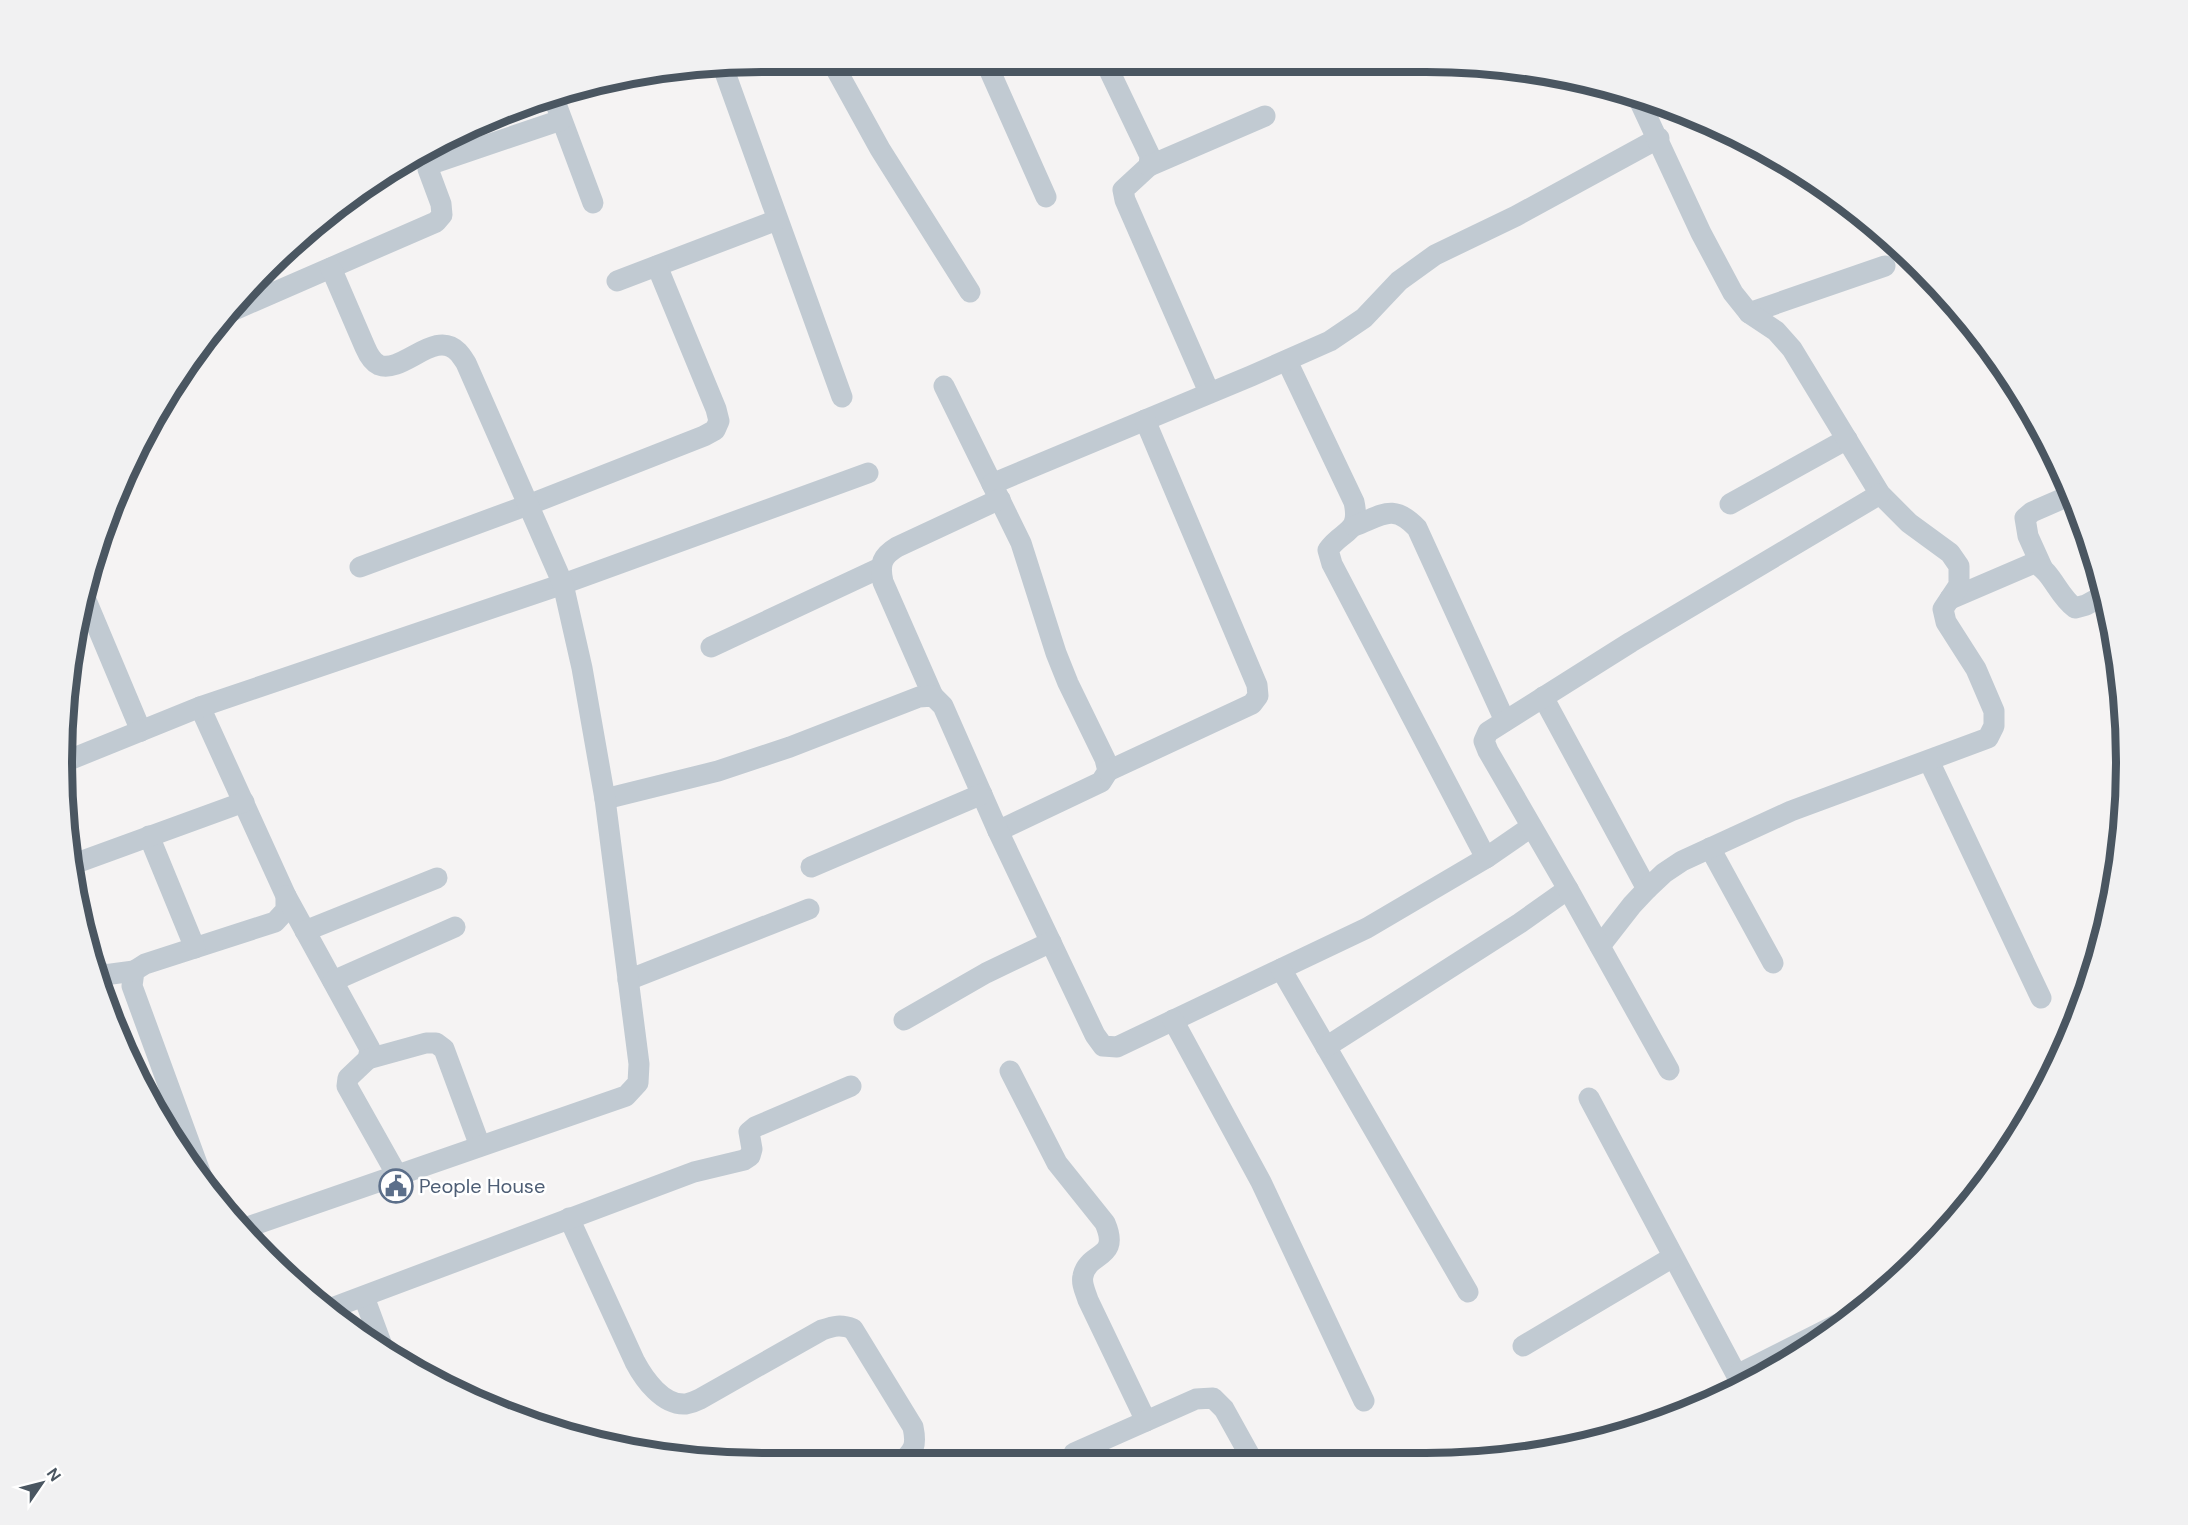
<svg xmlns="http://www.w3.org/2000/svg" width="2188" height="1525" font-family="'DM Sans',sans-serif">
	<style>
		.lines { fill: none; stroke-linecap: round; stroke-linejoin: round }
		.minor { stroke: #c1cad2; stroke-width: 21 }
		.labels { text-anchor: middle; dominant-baseline: central; stroke-width: 5; stroke-linejoin: round; paint-order: stroke }
		.service-label { font-size: 20px; fill: #4e5e75; stroke: #fff; text-anchor: start }
		.rim { fill: none; stroke: #4a5661; stroke-width: 8 }
	</style>
	<rect width="100%" height="100%" fill="#f5f3f3"/>
	<g class="lines">
		<g class="minor">
			<path d="M832,62L880,149L970,292"/>
			<path d="M986,62L1046,197"/>
			<path d="M1105,62L1150,156L1149,166L1123,190L1125,200L1209,392"/>
			<path d="M723,67L842,397"/>
			<path d="M553,96L593,203"/>
			<path d="M1149,166L1265,116"/>
			<path d="M617,281L777,220"/>
			<path d="M227,313L436,222L442,215L441,204L428,169L431,164L561,120"/>
			<path d="M1749,313L1885,266"/>
			<path d="M1287,361L1354,502C1361,534 1343,529 1328,550L1332,564L1486,858"/>
			<path d="M944,386L1021,543L1056,653L1068,683L1105,759L1108,771L1101,782L998,831"/>
			<path d="M992,484L1251,376L1330,341L1364,318L1399,281L1435,255L1516,216L1659,138"/>
			<path d="M1730,504L1847,439"/>
			<path d="M1354,526C1383,515 1393,503 1417,528L1505,721"/>
			<path d="M360,567L528,505L704,436L715,430L719,421L716,409L657,266"/>
			<path d="M2042,567L2028,536L2025,518L2032,512L2073,494"/>
			<path d="M1950,599L2034,563C2052,571 2058,596 2075,608L2086,605L2104,595"/>
			<path d="M86,600L141,731"/>
			<path d="M711,647L880,568"/>
			<path d="M933,696L883,582C879,564 882,556 897,547L1000,499"/>
			<path d="M1543,697L1647,889"/>
			<path d="M200,707L286,896V910L275,922L145,964L134,971L132,986L203,1180"/>
			<path d="M1929,761L2041,998"/>
			<path d="M64,762L200,707L563,584L868,473"/>
			<path d="M1108,771L1252,704L1258,696L1257,685L1145,420"/>
			<path d="M605,799L718,771L790,747L919,697L933,696L943,706L998,831L1095,1035L1103,1046L1117,1047L1367,928L1486,858L1531,827"/>
			<path d="M149,836L195,948"/>
			<path d="M1710,848L1773,963"/>
			<path d="M71,865L244,802"/>
			<path d="M811,867L982,794"/>
			<path d="M286,896L370,1049L368,1059L348,1078L347,1086L397,1175"/>
			<path d="M305,931L437,878"/>
			<path d="M1600,946L1632,905L1647,889L1664,873L1682,861L1791,811L1988,738L1994,726V711L1976,669L1946,622L1943,609L1959,585V566L1950,553L1909,523L1880,494L1792,349L1776,331L1749,313L1733,293L1701,233L1640,102"/>
			<path d="M1281,969L1468,1292"/>
			<path d="M99,971L104,975L134,971"/>
			<path d="M628,980L809,909"/>
			<path d="M333,981L455,927"/>
			<path d="M904,1020L986,973L1051,942"/>
			<path d="M1173,1020L1261,1182L1364,1401"/>
			<path d="M1326,1047L1520,923L1568,889"/>
			<path d="M368,1059L426,1043H436L444,1049L480,1146"/>
			<path d="M1669,1070L1568,889L1488,751L1484,741L1488,732L1631,642L1880,494"/>
			<path d="M1010,1071L1057,1163L1105,1223C1121,1260 1088,1251 1083,1276C1081,1284 1086,1293 1088,1300L1146,1421"/>
			<path d="M1589,1098L1743,1387"/>
			<path d="M569,1218L635,1362C644,1379 663,1406 686,1404C691,1403 696,1401 700,1399L822,1330C834,1326 841,1324 853,1329L913,1427C917,1446 914,1450 901,1463"/>
			<path d="M242,1229L626,1096L638,1083L639,1064L605,799L582,668L563,584L466,363C464,360 461,355 458,352C435,328 403,374 379,365C372,362 368,354 365,347L331,268"/>
			<path d="M364,1297L384,1351"/>
			<path d="M329,1309L694,1172L744,1160L750,1156L752,1149L749,1132L755,1127L851,1086"/>
			<path d="M1523,1346L1673,1257"/>
			<path d="M1737,1375L1856,1315"/>
			<path d="M1074,1453L1196,1399L1213,1398L1224,1409L1254,1463"/>
		</g>
	</g>
	<defs>
		<symbol id="civic-ring" viewBox="-11 -11 22 22"><circle r="9.5" fill="#fff" stroke="#5c6f8a" stroke-width="1.5"/><path d="M-.6-6.5H3V-4.5H.6V-3L4-1V1h2V6H-6V1h2V-1L-.6-3ZM-1.2 2.5V6h2.4V2.5Z" fill="#5c6f8a"/></symbol>
	</defs>
	<g fill-rule="evenodd">
		<use href="#civic-ring" x="377" y="1167" width="38" height="38"/>
	</g>
	<g class="labels">
		<g class="service-label">
			<text x="419" y="1186">People House</text>
		</g>
	</g>
	<path d="M0 0H2188V1525H0ZM762 72H1426A690 690 0 0 1 2116 762V763A690 690 0 0 1 1426 1453H762A690 690 0 0 1 72 763V762A690 690 0 0 1 762 72Z" fill="#f1f1f2" fill-rule="evenodd"/>
	<path class="rim" d="M762 72H1426A690 690 0 0 1 2116 762V763A690 690 0 0 1 1426 1453H762A690 690 0 0 1 72 763V762A690 690 0 0 1 762 72Z"/>
	<g transform="translate(42 1483) rotate(55)" stroke="#ffffff" stroke-width="4.5" paint-order="stroke">
	<path d="M0-4.5L10 22L0 15L-10 22Z" fill="#4a5661"/>
	<text y="-9" font-size="16" font-weight="bold" text-anchor="middle" fill="#4a5661">N</text>
	</g>
</svg>
